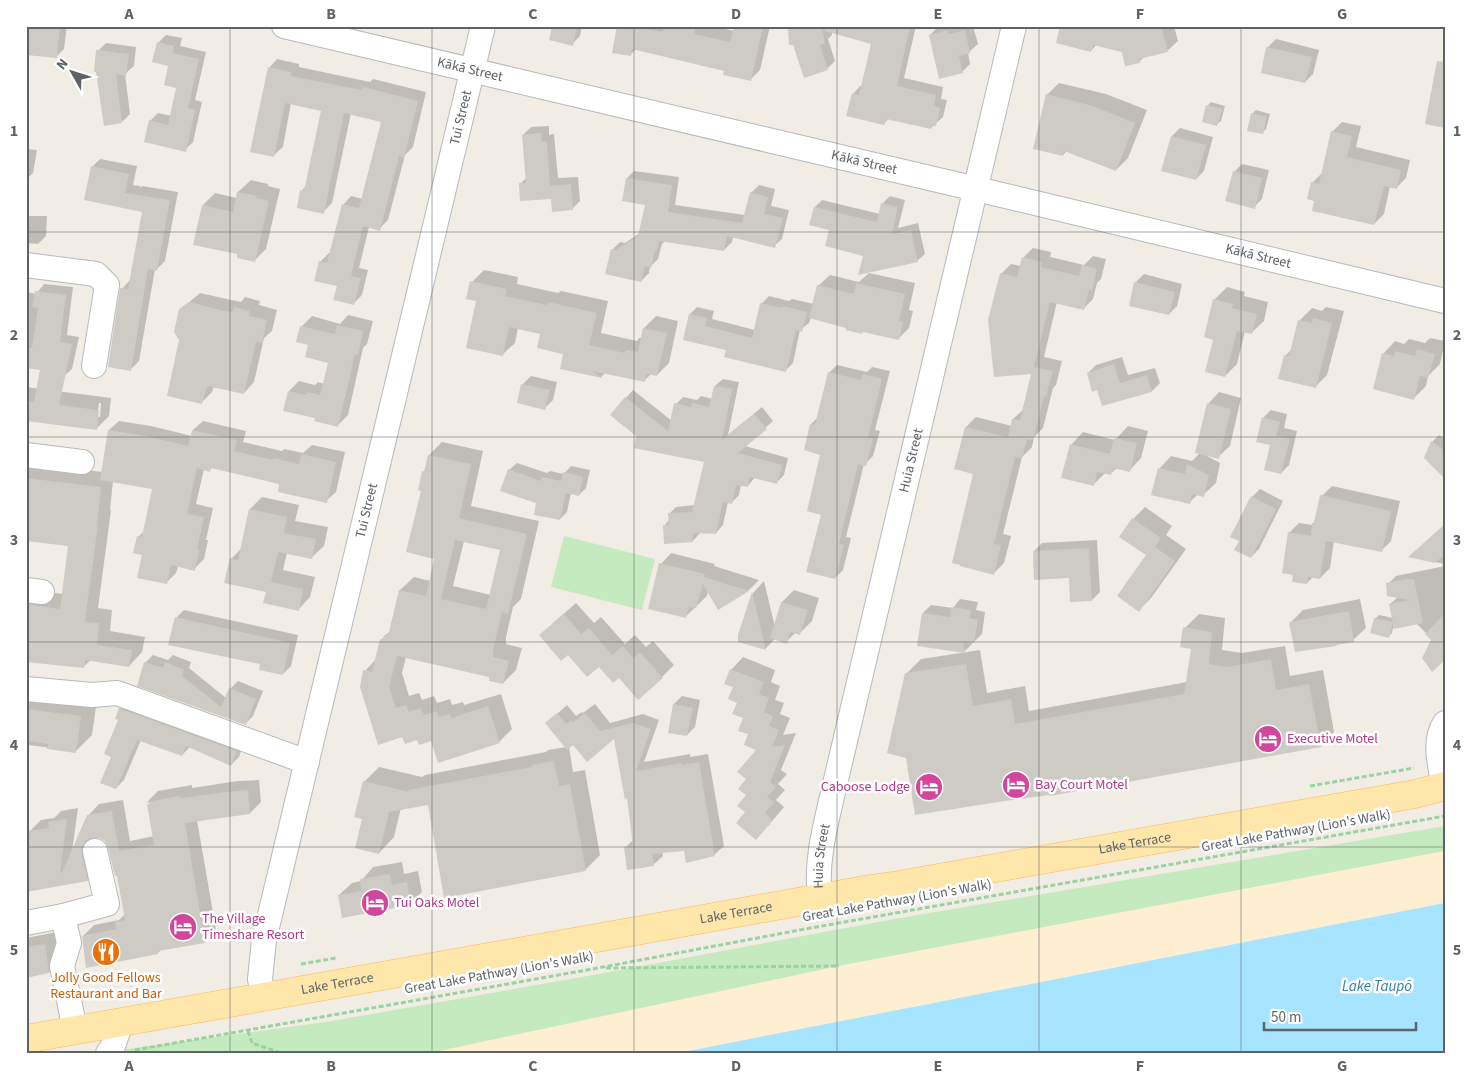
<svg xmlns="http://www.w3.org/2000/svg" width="1471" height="1079" font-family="'Source Sans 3',sans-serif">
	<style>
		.green { fill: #c5eabf }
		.sand { fill: #feeed2 }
		.water { fill: #a7e4ff }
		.shadow { fill: #0003; fill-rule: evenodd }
		.building { fill: #cecac4; fill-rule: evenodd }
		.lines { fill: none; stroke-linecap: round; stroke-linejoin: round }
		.minor-casing { stroke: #b6b9bd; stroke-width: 26 }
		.major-casing { stroke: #ffb750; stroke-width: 29 }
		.path { stroke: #9ad2a2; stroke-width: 3; stroke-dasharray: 5 2.5; stroke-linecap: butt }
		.minor { stroke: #fff; stroke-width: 24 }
		.major { stroke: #ffe7ac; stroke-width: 28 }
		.grid { fill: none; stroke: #5d6367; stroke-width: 1; stroke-opacity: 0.55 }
		.labels { text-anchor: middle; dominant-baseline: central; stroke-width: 5; stroke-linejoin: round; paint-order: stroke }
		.street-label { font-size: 14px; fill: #5d6367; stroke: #fff }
		.hotel-label { font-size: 14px; fill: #b23c85; stroke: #fff; text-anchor: start }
		.food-label { font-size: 14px; fill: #c56008; stroke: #fff }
		.water-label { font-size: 15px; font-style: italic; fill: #337caa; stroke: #fff }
		.neatline { fill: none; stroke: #5d6367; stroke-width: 2 }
		.grid-label { font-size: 16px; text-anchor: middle; font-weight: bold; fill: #5d6367 }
	</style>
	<rect width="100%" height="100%" fill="#f1ede5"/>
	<g class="green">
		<path d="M564,536L655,559L642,610L551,587Z"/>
		<path d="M1445,826V851L839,966L430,1053H98L326,1022L599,974L894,919Z"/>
	</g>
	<path class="sand" d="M1445,851V903L678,1053H430L839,966Z"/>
	<path class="water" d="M1445,903V1053H678L893,1011Z"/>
	<g class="shadow">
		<path d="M26,26H67L64,49L56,57L30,29H26Z"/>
		<path d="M553,26H582L580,36L572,44Z"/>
		<path d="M618,26H714L734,31L735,26H770L760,70L750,80L725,70L636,49L630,55Z"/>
		<path d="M793,26H916L904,78L943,87L941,99L947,100L943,117L931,128L889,118L884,124L853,94L860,86H863L873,43L832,32V35L828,39L835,61L827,69L789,29Z"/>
		<path d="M942,26H973L978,44L968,53L970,64L962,72L930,35L938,27Z"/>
		<path d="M1062,26H1174L1178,41L1167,51L1144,57L1139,62L1123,51L1097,44L1091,51Z"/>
		<path d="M166,35L182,38L180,46L206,52L195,100L202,102L193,142L185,150L150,121L158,113L172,116L178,88L170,65L158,43Z"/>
		<path d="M1276,39L1319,50L1313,74L1305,82L1262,72L1268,47Z"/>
		<path d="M106,43L136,47L134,66L125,74L130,114L122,122L98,51Z"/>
		<path d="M277,59L299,64V67L370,82L373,79L426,92L413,147L405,155L388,220L379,229L369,227L359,268L368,270L362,295L353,304L320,262L329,253H331L343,205L351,196L363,199L382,121L351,113L332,203L323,212L302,190L307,185L323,110L291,103L283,147L274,155L269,68Z"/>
		<path d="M1059,83L1106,94L1147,110L1128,158L1116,170L1067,151L1063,155L1047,95Z"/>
		<path d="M1211,102L1225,106L1221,121L1217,124L1208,105Z"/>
		<path d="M1256,110L1270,114L1266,129L1262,133L1252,114Z"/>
		<path d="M1342,122L1361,126L1356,147L1410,160L1406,178L1396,188L1390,186L1384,214L1374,224L1312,183L1323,172L1332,132Z"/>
		<path d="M549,126V135L554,134L558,178L578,177L580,201L572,209L552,197L520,184L527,177L523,135L531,127Z"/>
		<path d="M1180,128L1213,137L1204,171L1196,179L1172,136Z"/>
		<path d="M26,149L37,150L33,173L26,180Z"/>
		<path d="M100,159L137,166L133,185L140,186V188L142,186L178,192L165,261L157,269H155L139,361L131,369L122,289L130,280L143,211L92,167Z"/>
		<path d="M1242,164L1269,170L1262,199L1254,207L1234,172Z"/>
		<path d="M634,171L679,177L675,205L745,215L751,193L759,185L775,189L771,206L789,210L782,239L774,246L733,236L732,242L724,250L665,241L662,244L658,259L650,267L649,273L641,281L612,250L620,242L625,243L640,233L646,204L627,178Z"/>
		<path d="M251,180L268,184V186L280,189L266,249L254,261L239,253L203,205L215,193L237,198L238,192Z"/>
		<path d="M890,196L905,200L898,228L918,223L925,254L917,261L864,255L831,229L815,207L822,200L880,214L883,203Z"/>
		<path d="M26,216H47L46,236L38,244L26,243Z"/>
		<path d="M1033,248L1051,252L1050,257L1084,265L1093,256L1106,259L1101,279L1097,283L1093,299L1083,309L1057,302L1044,357L1062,361L1056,385L1053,388L1043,428L1034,437L1032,447L1022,457L1003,534L1011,536L1004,563L994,573L966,427L976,417L1012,426L1013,419L1024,409L1033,372L1001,274L1011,264L1021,266L1023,258Z"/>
		<path d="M484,270L518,277L517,284L558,293L561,291L608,301L601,333L637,341L639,338H642L644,328L656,316L678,321L669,363L657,375L651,374L644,381L606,372L601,377L561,368L565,353L542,333L518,328L515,343L502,355L477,300L472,282Z"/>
		<path d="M869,273L915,283L909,310L913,311L909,328L898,339L811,318L809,323L800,330L793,363L785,371L727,349L690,314L697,307L714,311L712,319L755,330L761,304L769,296L789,301L792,299L814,304L818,286L830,275L859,282Z"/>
		<path d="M1144,274L1182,284L1177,306L1169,314L1136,282Z"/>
		<path d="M44,284L73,287L67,335L79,337L72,369L64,376L42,369L26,367V292L36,294Z"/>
		<path d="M1227,287L1245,292L1244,296L1268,302L1264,321L1251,333L1245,331L1237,364L1225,376L1214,339V300Z"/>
		<path d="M200,293L236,301L241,302L245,297L260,301L259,305L277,310L272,331L264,338L254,382L244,393L214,386L212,392L202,402L180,340V310Z"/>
		<path d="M1326,307L1344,311L1327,375L1315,387L1285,356L1292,349L1299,321L1312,308L1322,311Z"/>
		<path d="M348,315L373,321L367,344L363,348L348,415L338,425L316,418L289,391L299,381L315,385L318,382L324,384L330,362L309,344L301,327L312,316L340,324Z"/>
		<path d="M1430,338L1445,341L1440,364L1428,376L1426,386L1414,398L1383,354L1395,341L1404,344L1409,339L1425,343Z"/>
		<path d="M1122,357L1128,375L1155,368L1160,383L1152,391L1103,405L1098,389L1088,373L1096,365Z"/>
		<path d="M837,365L867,372L872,367L890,371L875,430L880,431L873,456L865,464H864L846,537L851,538L843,570L835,578L822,514V454L811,424L817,418L829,373Z"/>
		<path d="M531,376L557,382L553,400L545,408L518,402L523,384Z"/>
		<path d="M723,379L739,382L728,435L762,407L773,421L745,446L788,458L784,475L777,482L755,477L748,486L741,484L739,495L731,503L728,502L723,525L716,533H700L693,541L664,526L669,520V514L676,507L695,505L705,461L638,435L626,398L633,390L672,421L676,404L683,397L697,400L701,396L713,399L715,386Z"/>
		<path d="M26,387L111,398L109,416L97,428L26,420ZM99,403H101L100,417H97Z"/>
		<path d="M1219,392L1241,398L1230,446L1218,457L1205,455L1220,463L1216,483L1203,495L1198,494L1189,503L1159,469L1171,456L1192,461L1200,453L1208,404Z"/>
		<path d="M1271,410L1287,414L1284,428L1297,431L1289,465L1281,473L1263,418Z"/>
		<path d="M119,421L151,426L192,436L193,430L203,421L246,431L243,442L282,451L284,449L303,453L312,445L345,452L336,492L326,501L281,483L213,467L210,470L204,469L196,504L213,508L206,540H208L204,559L194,569L178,566L176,573L166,583L143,554L138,537L145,530L154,488L113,481L110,510H111L98,608L112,610L110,631L145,637L142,652L129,666L91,660L83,667L26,661V589L63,594L69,545L28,540L26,549V463L102,472L109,430Z"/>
		<path d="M1128,426L1148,431L1141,458L1129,471L1117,468L1110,474L1105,473L1094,484L1071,445L1083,432L1115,440Z"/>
		<path d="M1439,435L1445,439V477L1432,442Z"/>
		<path d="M442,442L483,451L471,506L539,521L521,599L513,607L506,637V644L522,648L516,670L503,683L490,676L406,657L402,673L409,696L419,693L422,700L434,696L437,703L450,699L452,705L463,702L464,705L501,694L512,729L499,742L418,738L365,671L376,659L381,640L391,630L400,590L414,577L430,581L436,558L422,490L423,472L427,468L429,455ZM464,541L501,549L491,595L453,586Z"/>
		<path d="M517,463L547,473L550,471L564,474L571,466L590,470L586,488L579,495L571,493L567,512L560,519L537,503L509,470Z"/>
		<path d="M1332,486L1400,501L1391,541L1381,551L1334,541L1330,568L1320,578L1313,577L1307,583L1294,574L1289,533L1299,523L1313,525L1322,496Z"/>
		<path d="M1260,489L1283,501L1259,549L1251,557L1252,497Z"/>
		<path d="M262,497L299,505L295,521L328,527L324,546L311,558L287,553L283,570L315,577L310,597L298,610L231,559L242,548L250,509Z"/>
		<path d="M1145,507L1172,526L1166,535L1186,549L1151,598L1139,610L1147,555L1133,519Z"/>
		<path d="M1445,525V564L1411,557Z"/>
		<path d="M1097,540L1100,592L1092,600L1071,577L1034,551L1042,543Z"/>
		<path d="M671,553L715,564L714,566L759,580L749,590L718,608L708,591L707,596L685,617L661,564Z"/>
		<path d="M1445,566V659L1433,640L1416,623L1393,628L1392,633L1389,636L1375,619L1379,615L1393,618L1390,604L1398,597L1388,584L1396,576Z"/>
		<path d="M764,581L775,627L782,602L794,590L819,598L812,621L799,634L796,632L786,642L776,638L765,649L740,635L753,593Z"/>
		<path d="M960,599L978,602L976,610L985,612L982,634L974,642H972V644L964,652L923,613L931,605L953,608Z"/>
		<path d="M1360,599L1366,628L1353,640L1338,643L1336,645L1296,651L1291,622L1303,610Z"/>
		<path d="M576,603L594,623L601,617L625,644L635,635L646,647L653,641L674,665L662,677H619L599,665L553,623Z"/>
		<path d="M184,610L298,635L291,666L283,674L176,618Z"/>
		<path d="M1199,614L1225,618L1222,650L1242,653L1285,646L1290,676L1323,670L1334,732L1320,746L1051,795L906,674L921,659L980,650L987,693L1025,686L1029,711L1187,682L1192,648L1185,628Z"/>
		<path d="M153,655L168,660L173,655L191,662L189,668L226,698L230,689L238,681L263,691L253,716L245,724L145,663Z"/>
		<path d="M743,657L775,670L771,682L780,686L775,700L784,703L780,714L790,718L783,735L796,733L781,770L787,774L778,784L785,790L776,800L784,807L768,826L746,812L748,779L758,749L750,734L738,702L731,670Z"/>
		<path d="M26,691L97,700L92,735L76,751L28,745L26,747Z"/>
		<path d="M682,696L700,700L695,727L687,735L674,704Z"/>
		<path d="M128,701L244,743L239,757L231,765L190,747L182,755L141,740L124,780L116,788L120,709Z"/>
		<path d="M595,704L610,723L643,714L659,720L644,762L690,754V757L708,754L724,846L714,855L685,849L662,852L663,856L653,865L626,847L634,839L629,797L615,737L573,743L569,747L573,772L585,770L600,855L585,870L429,804L401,808L394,837L379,853L364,818V782L379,767L422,777L425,775L546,752L548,750L566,747L547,723L567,705L576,716L582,712L583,713Z"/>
		<path d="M259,780L261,802L250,813L197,820L216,930L205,942L162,949L158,953L83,936L94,925L119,920L125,914L118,875L106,841L100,837L93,836L98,869L87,880L26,891V840L30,836V831L41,820L54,818L61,811L78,808L72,852L88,816L99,804L123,800L130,841L154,836L149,805L151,803L148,801L158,791L192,785V788L238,781Z"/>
		<path d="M402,862L404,874L418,871L422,892L410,904L339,895L352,883L361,881L373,867Z"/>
		<path d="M57,932L61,960L49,972L26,976V938Z"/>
	</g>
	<g class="building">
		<path d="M29,26H60L57,58L26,55Z"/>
		<path d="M552,26H577L573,46L549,40Z"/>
		<path d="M617,26H630L663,32L664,26H696L694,34L730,42L734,26H763L751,81L723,75L724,71L632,49L631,56L612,53Z"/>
		<path d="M825,26H910L897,86L936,95L934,106L940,108L936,126L932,125L931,129L886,119L884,125L846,116L852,93L859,95L871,44L825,31Z"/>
		<path d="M1060,26H1161L1168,52L1139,59L1140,63L1125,66L1122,52L1093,45L1091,52L1056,43Z"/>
		<path d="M822,28L825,44L820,45L828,70L804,78L793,45H789L788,29Z"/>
		<path d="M948,30L949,34L965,30L970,53L959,56L963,73L939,79L929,35Z"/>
		<path d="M157,42L174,46L173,53L199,59L188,108L195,110L186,152L144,142L149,120L168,125L176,88L164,85L168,66L152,62Z"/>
		<path d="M1266,47L1312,57L1305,83L1261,73Z"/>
		<path d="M96,50L129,54L126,76L116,74L122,123L104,126L96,72H94Z"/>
		<path d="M1437,61L1445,62V128L1425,124Z"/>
		<path d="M268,67L291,72V76L362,90L363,87L418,101L404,158L399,156L380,231L363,226L351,276L361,278L354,305L333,300L337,286L314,281L319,261L327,263L342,204L359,208L381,122L344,113L324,214L297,208L300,190L304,191L321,111L285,103L274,157L250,152Z"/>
		<path d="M1046,94L1093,106L1135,123L1116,171L1064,151L1063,156L1033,149Z"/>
		<path d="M1206,105L1222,109L1217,126L1202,122Z"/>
		<path d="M1251,113L1267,117L1263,134L1247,131Z"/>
		<path d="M1331,131L1352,136L1347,157L1401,170L1397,189L1384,186L1374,225L1312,211L1314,201L1307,199L1311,182L1319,184Z"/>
		<path d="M541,133L542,142H547L550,186L571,184L573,210L552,212L551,199L520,201L519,183H526L522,135Z"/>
		<path d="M1171,136L1206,145L1196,180L1161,171Z"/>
		<path d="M91,166L129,174L125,193L131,194L132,196V194L170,200L157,271L148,269L131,371L108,367L120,288L128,289L142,212L84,200Z"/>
		<path d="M1233,171L1262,178L1255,209L1225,201Z"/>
		<path d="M626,178L672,185L668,212L742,223L750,192L768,197L764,214L783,218L775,248L727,236L724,251L659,241L657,250H655L651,268L645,266L641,282L605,274L611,249L616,250L638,236L645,205L622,201Z"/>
		<path d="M237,192L257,196L256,198L269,201L255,262L237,258V254L193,245L202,205L233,212Z"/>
		<path d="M881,203L898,207L892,234L911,230L918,262L858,275L863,256L825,246L829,230L809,225L814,207L877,222Z"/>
		<path d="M1022,257L1042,262L1041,267L1079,276L1082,265L1097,269L1092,291L1089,290L1084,310L1050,302L1034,367L1053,371L1046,396H1044L1033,440L1027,439L1022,458L1015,457L994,544L1001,545L994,575L960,566V565L952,563L973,474L954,469L965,427L1008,437L1012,419L1020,420L1031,374L994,377L988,320L1000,273L1017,277Z"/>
		<path d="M470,281L507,289L505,296L547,305L548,302L597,313L589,345L625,353L626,350L638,352L643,328L667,333L657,376L646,374L645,382L592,371L602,378L560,369L563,354L537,348L540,334L509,327L503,356L466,348L476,301L466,299Z"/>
		<path d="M1134,282L1175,292L1169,315L1129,306Z"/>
		<path d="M856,283L905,294L899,321L903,322L899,340L863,332L862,334L846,330V328L809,318L817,285L854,294Z"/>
		<path d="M35,291L66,295L60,342L72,344L59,405L99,410L97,430L26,421V401L34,402L40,370L26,368V347L32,348L38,308L32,307Z"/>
		<path d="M1213,299L1233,304L1232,308L1257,314L1252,334L1237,331L1225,377L1205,372L1213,340L1204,337Z"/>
		<path d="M189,302L225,311L232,312L234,307L250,311L249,316L267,320L262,343L256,342L244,394L207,386L202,404L167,396L179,340L174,332L179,309Z"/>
		<path d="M760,303L783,308V306L807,312L802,332L796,330L786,372L724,357L726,350L683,340L689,314L707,318L705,326L752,338Z"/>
		<path d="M1313,318L1332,323L1316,388L1278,379L1284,355L1289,356L1298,320L1312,323Z"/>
		<path d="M337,325L363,331L358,355H355L338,427L314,421L315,418L283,411L288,391L306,395L307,392L320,395L328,363L305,357L308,345L296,342L300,326L335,334Z"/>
		<path d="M1417,349L1435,354L1428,378L1420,376L1414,400L1373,389L1382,353L1394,356L1395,351L1415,356Z"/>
		<path d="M1114,364L1120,383L1147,375L1152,392L1102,406L1097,390L1092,392L1087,373Z"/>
		<path d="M828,372L861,380L863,374L882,379L868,438L873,439L866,466L858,464L839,544L844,545L835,579L806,572L821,515L807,511L820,455L804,450L810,424L815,425Z"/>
		<path d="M521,384L550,390L545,410L517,403Z"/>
		<path d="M714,386L732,389L722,440L754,414L767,429L738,453L782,465L777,484L750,477L748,487L736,485L732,504L723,502L716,534L693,533V542L664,544L663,525H669L668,513L692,512L704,462L634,448L636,436L610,415L625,397L668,431L674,403L691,407L692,403L709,407Z"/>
		<path d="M1207,403L1231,409L1219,459L1195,453Z"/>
		<path d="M1262,417L1280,422L1276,436L1290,439L1281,474L1264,470L1270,445L1256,442Z"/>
		<path d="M108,430L141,435L188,446L192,430L237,440L234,451L273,460V458L299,464L301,454L336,462L327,503L278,492L279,484L211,468L210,472L197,468L187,514L204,517L197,549L199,550L195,571L171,565L167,584L137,578L142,555L133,553L137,536L142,537L152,489L100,480Z"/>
		<path d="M1114,438L1137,443L1130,472L1113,468L1111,475L1097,472L1094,486L1061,478L1070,444L1110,454Z"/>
		<path d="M1431,441L1445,451V479L1424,458Z"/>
		<path d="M428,455L471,464L459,518L527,534L508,614L502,612L493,651V657L509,661L503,684L489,681V677L397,656L389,687L396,708L406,705L409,712L421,708L424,715L437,711L439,717L450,714L451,718L488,706L500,743L438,763L431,741L419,745L417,740L405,744L402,737L378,745L360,687L363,670L372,672L380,639L383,640L384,635L388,636L399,590L426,596L434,559L406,552L421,491L418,490L422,471L424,472ZM455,540L500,550L486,609L441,599Z"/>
		<path d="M1187,464L1209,475L1204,497L1192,494L1190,504L1151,495L1158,468L1185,474Z"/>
		<path d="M508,469L541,481L542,477L561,481L563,472L583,477L579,496L566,493L560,520L534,515L536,503L500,491Z"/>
		<path d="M26,478L101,487L97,524H98L85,622L99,623L97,645L132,650L129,667L85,660L84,668L26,662V604L60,609L68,546L26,541Z"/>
		<path d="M1320,495L1391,511L1382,552L1326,541L1320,579L1308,577L1307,584L1292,582L1293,575L1282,573L1288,532L1311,536L1312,523H1314Z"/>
		<path d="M1251,496L1276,509L1251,558L1234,550L1239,541L1230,537Z"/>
		<path d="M249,509L287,517L284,533L316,539L312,559L278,552L271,582L303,589L299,611L263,603L266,592L224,583L230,558L238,560Z"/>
		<path d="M1132,518L1161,538L1155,547L1175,561L1139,612L1117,596L1146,555L1119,537Z"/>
		<path d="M1445,524V554L1435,563L1408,557Z"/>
		<path d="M1089,548L1092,601L1070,602L1069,578L1034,580L1033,551Z"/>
		<path d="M659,563L705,574L704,577L749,591L718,610L703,584L696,608L689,607L686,618L648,609Z"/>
		<path d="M1407,579H1414L1423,623L1394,629L1389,604L1410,600L1387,596L1386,583Z"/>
		<path d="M752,592L766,650L738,642V635Z"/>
		<path d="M781,602L808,610L800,635L790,632L787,644L770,638Z"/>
		<path d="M951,607L971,610L969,618L978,620L974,643L963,642L965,653L917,646L922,613L950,617Z"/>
		<path d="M1349,611L1354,642L1336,645L1337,646L1295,652L1289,622Z"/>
		<path d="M1445,613V660L1432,672L1422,658L1431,640L1425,634Z"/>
		<path d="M564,614L581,634L589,628L612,655L623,646L633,658L640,652L663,678L638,700L619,678L613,683L599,667L587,677L568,655L561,661L539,635Z"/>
		<path d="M175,617L290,643L283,675L259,670L260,664L168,645Z"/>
		<path d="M1374,618L1393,622L1389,638L1370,633Z"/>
		<path d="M1183,627L1212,632L1209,664L1227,667L1271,659L1276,690L1309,684L1321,747L1050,796L1049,795L1005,801L915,815L906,758L887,753L905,673L966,664L973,706L1011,699L1015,724L1184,694L1191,649L1180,647Z"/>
		<path d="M144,662L163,668L165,662L184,670L182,676L221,707L229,688L256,699L246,725L137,686Z"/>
		<path d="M730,669L764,682L759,694L769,698L764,712L773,716L769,726L779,730L772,747L785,745L770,782L776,787L767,797L774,802L765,813L773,820L756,840L736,823L745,812L737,806L746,795L738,789L746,779L737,772L756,750L744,745L748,734L738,731L743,718L732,714L737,703L728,699L733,687L724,684Z"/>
		<path d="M673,704L693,708L687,736L668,733Z"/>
		<path d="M119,708L237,751L231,766L186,746L182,756L137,740L116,789L100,783L111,757L104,754L118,720L115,719Z"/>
		<path d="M26,709L81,716L76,753L47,749L48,744L26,741Z"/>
		<path d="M557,713L566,724L572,720L573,722L585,713L600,731L633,723L651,729L636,771L682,763L681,765L699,762L715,856L686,863L684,851L652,854L654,866L627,870L624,847L633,846L627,798L625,800L614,739L587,762L573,745L567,750L545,723Z"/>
		<path d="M554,761L559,786L570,784L586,871L444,898L428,805L389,812L379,854L355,848L362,819L354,817L363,781L409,792L408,790L532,767V765Z"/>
		<path d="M248,790L250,814L185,823L205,943L158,951V954L86,968L82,936L116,929L115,922L125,920L117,876H115L108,848L105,841L99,838H92L86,841L82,847V854L88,881L26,892V840L30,839L28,831L49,828L48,822L67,819L60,872L62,873L87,815L112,811L119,851L154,845L147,804H151L146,802L180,796L181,798L226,792Z"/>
		<path d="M390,874L392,885L407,882L411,905L342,918L338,895L361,891L360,879Z"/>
		<path d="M45,944L49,973L26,978V947Z"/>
	</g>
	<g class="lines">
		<defs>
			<g id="minor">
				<path id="s1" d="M284,26L989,192L1445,301"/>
				<path d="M26,265L96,274L107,285L94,366"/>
				<path d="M26,455L82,462"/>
				<path d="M26,590L42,592"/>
				<path d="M26,689L92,695L117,693L307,762"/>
				<path d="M1444,786C1440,766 1433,741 1445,723"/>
				<path id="s2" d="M820,898C815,861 826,824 834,788L1014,26"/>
				<path d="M26,923L63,916"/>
				<path id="s3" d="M263,996L260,979L264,940L483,26"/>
				<path d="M75,1030L62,966L69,943L63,916L107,904L95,851"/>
				<path d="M108,1053L113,1046L121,1023"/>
			</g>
			<g id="major">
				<path id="s4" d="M26,1039C308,989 589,940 870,889L899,885L1415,794L1445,786"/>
			</g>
		</defs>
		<use href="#minor" class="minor-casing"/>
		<use href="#major" class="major-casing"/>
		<g class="path">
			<path d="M1310,786L1414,768"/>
			<path d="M301,964L336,958"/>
			<path d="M606,968L839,966"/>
			<path d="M248,1031L252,1043L281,1053"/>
			<path d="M135,1050L598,968L805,929L1445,816"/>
		</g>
		<use href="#minor" class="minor"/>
		<use href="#major" class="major"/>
	</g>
	<path class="grid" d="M230,26V1053M432,26V1053M634,26V1053M837,26V1053M1039,26V1053M1241,26V1053M26,232H1445M26,437H1445M26,642H1445M26,847H1445"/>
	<defs>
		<symbol id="hotel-disc" viewBox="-11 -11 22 22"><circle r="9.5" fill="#d1479c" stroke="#fff"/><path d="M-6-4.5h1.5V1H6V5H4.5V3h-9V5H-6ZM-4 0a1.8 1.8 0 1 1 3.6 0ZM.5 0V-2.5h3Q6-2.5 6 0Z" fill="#fff"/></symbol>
		<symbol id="restaurant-disc" viewBox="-11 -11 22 22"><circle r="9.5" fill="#e8710a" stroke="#fff"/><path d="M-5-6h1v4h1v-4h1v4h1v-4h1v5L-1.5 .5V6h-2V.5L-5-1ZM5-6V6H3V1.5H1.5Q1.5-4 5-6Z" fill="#fff"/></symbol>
	</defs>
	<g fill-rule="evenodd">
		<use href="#hotel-disc" x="1252" y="723" width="32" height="32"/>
		<use href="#hotel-disc" x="1000" y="769" width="32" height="32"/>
		<use href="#hotel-disc" x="913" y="771" width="32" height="32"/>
		<use href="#hotel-disc" x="359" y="887" width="32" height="32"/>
		<use href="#hotel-disc" x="167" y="911" width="32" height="32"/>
		<use href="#restaurant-disc" x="90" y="936" width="32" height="32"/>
	</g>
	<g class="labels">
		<g class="street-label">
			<text stroke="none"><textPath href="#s1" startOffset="191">Kākā Street</textPath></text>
			<text stroke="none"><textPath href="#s3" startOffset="902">Tui Street</textPath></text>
			<text stroke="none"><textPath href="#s1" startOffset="596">Kākā Street</textPath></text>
			<text stroke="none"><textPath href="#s1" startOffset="1001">Kākā Street</textPath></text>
			<text stroke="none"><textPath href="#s2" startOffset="448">Huia Street</textPath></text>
			<text stroke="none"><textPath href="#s3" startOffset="498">Tui Street</textPath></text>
			<text transform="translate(1296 831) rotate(-10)">Great Lake Pathway (Lion's Walk)</text>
			<text stroke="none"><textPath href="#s4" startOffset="1126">Lake Terrace</textPath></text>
			<text stroke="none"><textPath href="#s2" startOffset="42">Huia Street</textPath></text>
			<text transform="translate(897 901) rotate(-10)">Great Lake Pathway (Lion's Walk)</text>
			<text stroke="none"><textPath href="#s4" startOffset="721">Lake Terrace</textPath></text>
			<text transform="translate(499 973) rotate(-10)">Great Lake Pathway (Lion's Walk)</text>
			<text stroke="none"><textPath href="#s4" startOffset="316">Lake Terrace</textPath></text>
		</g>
		<g class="hotel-label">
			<text x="1287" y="739">Executive Motel</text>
			<text x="1035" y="785">Bay Court Motel</text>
			<text x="910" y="787" text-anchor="end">Caboose Lodge</text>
			<text x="394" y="903">Tui Oaks Motel</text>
			<text x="202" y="919">The Village<tspan x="202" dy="16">Timeshare Resort</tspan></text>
		</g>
		<g class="food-label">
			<text x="106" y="978">Jolly Good Fellows<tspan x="106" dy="16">Restaurant and Bar</tspan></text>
		</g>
		<g class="water-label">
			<text x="1377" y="986">Lake Taupō</text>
		</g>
	</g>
	<rect width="1471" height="1079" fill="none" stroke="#ffffff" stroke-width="55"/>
	<g transform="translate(72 72) rotate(309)" stroke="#ffffff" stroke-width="4" paint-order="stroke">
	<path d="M0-4L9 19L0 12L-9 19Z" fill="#5d6367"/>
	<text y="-8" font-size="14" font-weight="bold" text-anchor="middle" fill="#5d6367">N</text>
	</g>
	<path d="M1264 1022v8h152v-8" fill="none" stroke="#5d6367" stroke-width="2.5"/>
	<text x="1271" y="1022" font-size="15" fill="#5d6367" stroke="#ffffff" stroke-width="4" paint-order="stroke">50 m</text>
	<rect x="28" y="28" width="1416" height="1024" class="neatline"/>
	<g class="grid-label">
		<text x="129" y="19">A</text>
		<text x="331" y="19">B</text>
		<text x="533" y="19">C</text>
		<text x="736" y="19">D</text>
		<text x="938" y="19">E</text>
		<text x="1140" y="19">F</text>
		<text x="1342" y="19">G</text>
		<text x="14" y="136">1</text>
		<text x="1457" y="136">1</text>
		<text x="14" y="340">2</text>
		<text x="1457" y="340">2</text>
		<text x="14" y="545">3</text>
		<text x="1457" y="545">3</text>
		<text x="14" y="750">4</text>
		<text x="1457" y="750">4</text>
		<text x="14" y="955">5</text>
		<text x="1457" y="955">5</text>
		<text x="129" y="1071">A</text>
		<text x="331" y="1071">B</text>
		<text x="533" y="1071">C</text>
		<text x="736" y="1071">D</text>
		<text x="938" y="1071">E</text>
		<text x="1140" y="1071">F</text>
		<text x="1342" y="1071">G</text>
	</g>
</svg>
